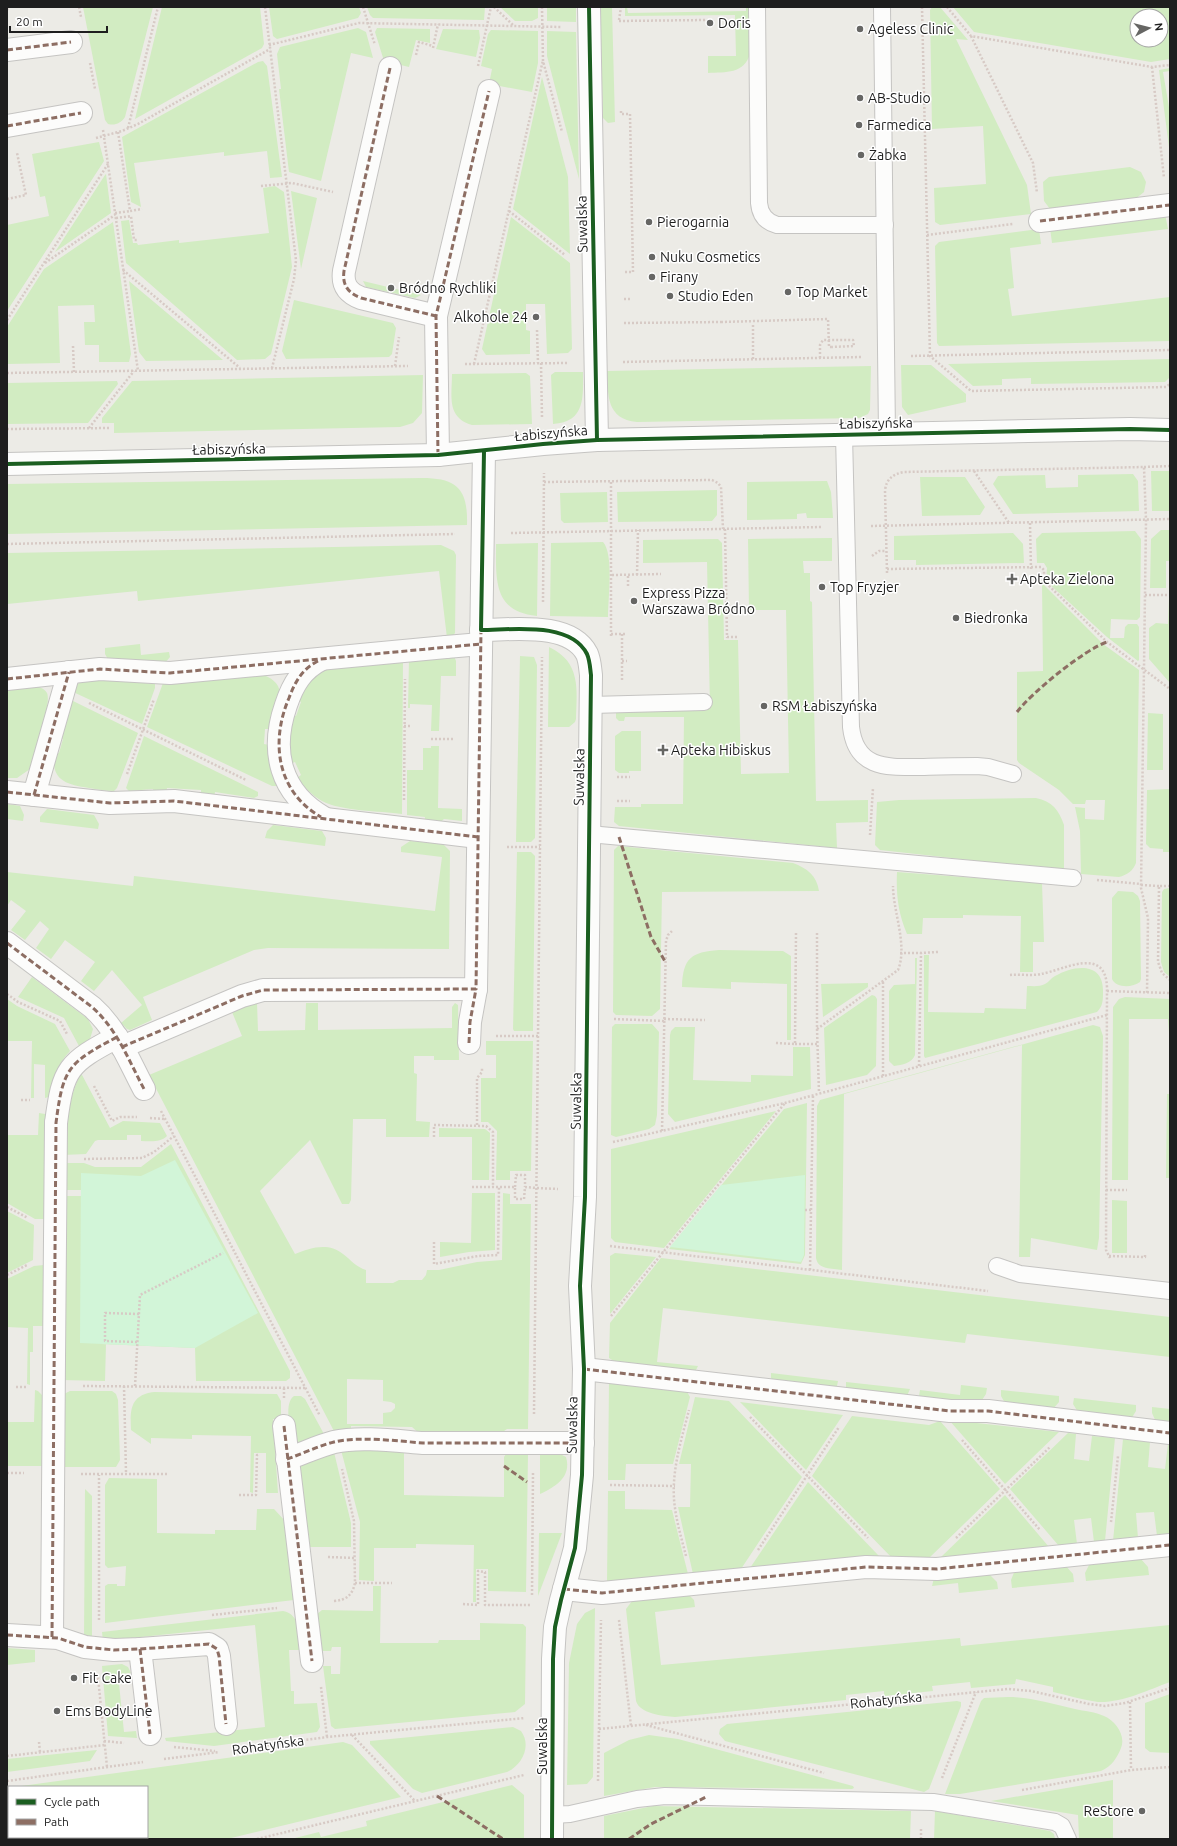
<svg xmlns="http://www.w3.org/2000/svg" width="1177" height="1846" font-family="Ubuntu,sans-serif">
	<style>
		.grass { fill: #d2ecc2; fill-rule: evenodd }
		.park { fill: #d2f5d8 }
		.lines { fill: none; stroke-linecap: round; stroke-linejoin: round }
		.service-casing { stroke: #c5c4c2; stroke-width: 18 }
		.pedestrian-casing { stroke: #c5c4c2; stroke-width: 24 }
		.minor-casing { stroke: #c5c4c2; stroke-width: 24 }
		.tertiary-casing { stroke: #c5c4c2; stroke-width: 24 }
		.path { stroke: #d7cac5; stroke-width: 2.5; stroke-dasharray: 2 2; stroke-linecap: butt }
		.service { stroke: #fcfcfb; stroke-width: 16 }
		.pedestrian { stroke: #fcfcfb; stroke-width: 22 }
		.minor { stroke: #fcfcfb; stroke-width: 22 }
		.tertiary { stroke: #fcfcfb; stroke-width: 22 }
		.path-bridge { stroke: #d7cac5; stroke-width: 2.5; stroke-dasharray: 2 2; stroke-linecap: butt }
		.quiet { stroke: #8d6e63; stroke-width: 3; stroke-dasharray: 6 3; stroke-linecap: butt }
		.cycleway-casing { stroke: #fff; stroke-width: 6 }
		.cycleway { stroke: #1b5e20; stroke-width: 4 }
		.poi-dot { fill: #666664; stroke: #fff; stroke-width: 1.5 }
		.labels { text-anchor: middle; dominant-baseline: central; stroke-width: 3; stroke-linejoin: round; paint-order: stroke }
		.poi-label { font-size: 14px; fill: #1e1e1e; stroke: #fff; text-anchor: start }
		.street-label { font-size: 14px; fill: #1e1e1e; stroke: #fff }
	</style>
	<rect width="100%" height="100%" fill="#ecebe6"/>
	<g class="grass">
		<path d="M83,7H153L125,117C121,123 115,126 108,124L105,120Z"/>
		<path d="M162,7H260L264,44L262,48L135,119Z"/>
		<path d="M269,7H359L361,13L358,18L277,39L273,36Z"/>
		<path d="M367,7H485L484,20L373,18L370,15Z"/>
		<path d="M500,7H538V18L532,21H515Z"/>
		<path d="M547,7H576V22L547,21Z"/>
		<path d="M600,7H612L615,122L608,123L603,118Z"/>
		<path d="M625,7H627L628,13L746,11V7H750V54C744,74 726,72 708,73V56H736L735,15L625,16Z"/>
		<path d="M932,7H940L968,40L956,39L1027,185L1031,214L940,225L935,222L934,188L986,184L983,126L932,129L930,10Z"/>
		<path d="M953,7H1170V59L1151,62L974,32ZM1137,16H1161V40H1137Z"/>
		<path d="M358,28L366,32L373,58L351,53L321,181L289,172L279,89H281L277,54L280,47Z"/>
		<path d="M377,28L430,29V43L416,40L409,67L384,61L375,32Z"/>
		<path d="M443,29L479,30L480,38L476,57L436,49Z"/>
		<path d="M491,30L538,31V63L532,92L489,84L492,69L481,66L488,34Z"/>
		<path d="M547,31L576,32L579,179L547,56Z"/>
		<path d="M263,61L267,66L282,177L270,178L267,151L224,156V152L134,163L141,207L131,202L122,137L258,62Z"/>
		<path d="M1170,68V71L1163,72L1170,113V155L1159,70Z"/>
		<path d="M542,77L568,177L570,254L513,209Z"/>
		<path d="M99,142L104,161L7,311V225L49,216L45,196L40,197L32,154Z"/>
		<path d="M1130,167L1141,172L1146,182L1144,192L1134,200L1050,209L1044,201L1043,182L1049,177Z"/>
		<path d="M106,174L111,213L55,252L105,175Z"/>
		<path d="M275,186L284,192L292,267L271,354L265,359L237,360L126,263L121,221L129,220L133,243H137L138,245L179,240V243L269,233L263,188Z"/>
		<path d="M291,191L317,198L301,269Z"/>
		<path d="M1165,214L1168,229L1052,243L1050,228Z"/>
		<path d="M511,217L570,263L572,349L568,353L547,354L545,304H526V330L530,331V354L486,355L482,349Z"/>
		<path d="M113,222L131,354L129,362H99V345H85L84,322H95L94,305L58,306L60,363L7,364V327L44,269Z"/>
		<path d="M1039,229L1041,244L1010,248L1014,288L1008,289L1012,316L1170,297V341L939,346L937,343L935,246L939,242Z"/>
		<path d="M129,281L223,360L146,361L139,352Z"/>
		<path d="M363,281L421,295L415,298L366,287Z"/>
		<path d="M294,300L393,323L396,328L392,354L389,357L286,359L282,351Z"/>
		<path d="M1170,359V377L1165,382L1031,384V378L1002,379V385L973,386L948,364Z"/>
		<path d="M901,365H931L966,394V402L908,415L902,407Z"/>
		<path d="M871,366L870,410L868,414L859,418L637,422C606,419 608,395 607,371Z"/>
		<path d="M555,372H583C583,396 586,422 553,424L551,375Z"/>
		<path d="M526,373L530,376L532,424L472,425C446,417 452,396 452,374Z"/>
		<path d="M423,375L422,413L413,423L400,427L114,433V423H102V418L132,381Z"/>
		<path d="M117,381L118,384L88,423L7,424V383Z"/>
		<path d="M1151,471H1170V511H1152Z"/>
		<path d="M1133,474L1138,481L1139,511L1013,514L993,484L998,476L1045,475L1046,488L1078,487V475Z"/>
		<path d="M920,477H965L985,507L980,515L922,516Z"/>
		<path d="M422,478C457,478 468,489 467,525L7,534V484Z"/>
		<path d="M827,481L831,492L833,518H807L806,513L797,514V519L747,520V482Z"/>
		<path d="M717,490V515L712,521L618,522L617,492Z"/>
		<path d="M607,492L608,522L564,523L561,520L560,493Z"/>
		<path d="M1161,530H1170V561H1166V588H1150L1151,539Z"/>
		<path d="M1135,531L1141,539L1140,617L1137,620L1111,619L1110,638H1124L1125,627L1128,624H1137L1139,627V660L1138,661L1107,637L1046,581L1047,568L1044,563H1037L1036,539L1042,533Z"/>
		<path d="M1013,533L1023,544L1024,563L916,565V560H894V536Z"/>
		<path d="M832,538V561H803L804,573H810V601L812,602L816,801L868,800V822L836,823L837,848L619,826L614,822L615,807H641V804H683L684,717H625L624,721H619L616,718V710L710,708L707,562L643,563V540L718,539L722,543L724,640H738L741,774L789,773L786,610H749L748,539Z"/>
		<path d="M603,542C614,554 608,599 608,617L550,616L551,543Z"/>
		<path d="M538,543L537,616C493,612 496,579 496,544Z"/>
		<path d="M441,545L454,551L456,555L455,633L452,637L447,638L439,571L138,601L137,591L7,604V553Z"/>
		<path d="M1042,583L1103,644L1139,670L1136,863C1133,871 1127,875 1119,877L1081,874L1080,831L1075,807L1085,808V819L1104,820L1105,800H1086L1085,804H1073L1059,790L1019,763L1017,760V672L1043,671Z"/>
		<path d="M1169,598H1170V683L1149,659V628L1156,623L1168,624Z"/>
		<path d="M140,644L141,655L169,652L170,657L164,664L109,661L105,654V648Z"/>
		<path d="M549,647C581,662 577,689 576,719L575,722L569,727H548Z"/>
		<path d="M454,656L456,661V676H441L439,731H431L432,705L410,704V708H408L409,659Z"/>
		<path d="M520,656L534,657L537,665L535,838L531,842H516Z"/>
		<path d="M403,659L402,814C380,811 340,811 322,801C312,795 304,787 297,778L301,775L295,762L290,764L288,727L291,714L296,716L301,702L297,700L303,688L321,669Z"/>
		<path d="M261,674C271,678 279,682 280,693L270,729H265L264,744L269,745L278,783L276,786H272L147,727L163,683Z"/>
		<path d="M88,678L155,684V688L142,724L71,691L76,685Z"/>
		<path d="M34,686C39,687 44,688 47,693C52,704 34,755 30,769L17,778H7V688Z"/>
		<path d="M69,699L138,733L117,788L114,791C106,791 97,789 89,788C64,784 51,780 54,752L59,753L63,739L58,737Z"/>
		<path d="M1148,713L1163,714V770H1147Z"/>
		<path d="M622,731H641V771H629V773H619L615,770V736Z"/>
		<path d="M144,736L258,792V796L254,798L215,792L214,799L201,797V790L167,788L166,794L154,795L153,789L129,791L126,788Z"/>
		<path d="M431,746H439L438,808L462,809V821L444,819L435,827L424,825L425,817L407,815V770H423V748H431Z"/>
		<path d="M1170,789V852H1163V849L1150,848L1146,844L1147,790Z"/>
		<path d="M1036,798C1052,801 1059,810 1064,825V871L982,863L979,861L880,850L875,845L877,802L899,800Z"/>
		<path d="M7,804L20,806L24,815L23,821L7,819Z"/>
		<path d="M47,809L94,815L99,824L98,829L40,822V817Z"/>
		<path d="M273,825L322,831L326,838L325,846L265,838L267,831Z"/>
		<path d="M410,841L443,844L450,851L449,949L268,948L254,950L143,997L152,1020L130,1030L127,1029L121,1023L142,1005L112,970L94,991L81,981L95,962L65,940L51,959L36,948L49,929L40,921L25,940L11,930L26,911L11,900L7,906V872L133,886L134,876L435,911L442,857L401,852V847Z"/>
		<path d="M618,846L793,863C807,868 817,876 819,891L662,892L660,1009L652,1016L616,1015L613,1012L614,850Z"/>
		<path d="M517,852H531L535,856L533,1031H514L513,1029Z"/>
		<path d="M897,872L1042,883L1044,942H1033V972H1020L1021,916L963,915V918H923L922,934H907C898,913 896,894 897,872Z"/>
		<path d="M1169,888L1170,977L1164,972L1161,962L1162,892L1164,889Z"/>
		<path d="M1118,891L1133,892L1138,896L1140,901L1141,979L1140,982C1132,988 1116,988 1112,979V898Z"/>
		<path d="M719,950L783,951L791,956V1040H787V984L731,982V989L682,987C683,958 691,952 719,950Z"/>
		<path d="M924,955H929L928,1012L984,1013L985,1008L1026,1009L1027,986C1032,986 1040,987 1045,984C1049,982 1051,978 1055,976C1074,965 1104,961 1103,992C1103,1000 1103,1006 1097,1012L925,1058L924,1056Z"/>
		<path d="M915,958H917L915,1055C912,1063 902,1065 894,1066L889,1061V991L894,985L915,984Z"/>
		<path d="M32,977L88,1019L93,1029L90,1039L79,1046L64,1018L18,997Z"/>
		<path d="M868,983V987L823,1017L821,984Z"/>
		<path d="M872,995L875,996L877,999L876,1066L867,1075L826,1085L824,1028Z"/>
		<path d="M1125,997L1170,999V1033H1169L1168,1019H1129L1128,1180H1112L1113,1007L1119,999Z"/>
		<path d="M7,999L17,1006L55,1024L70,1051C57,1064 54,1080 49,1097L45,1098V1065L34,1064V1098H31L32,1041H7Z"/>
		<path d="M255,1003H257L258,1031L305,1030L306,1003H318V1030L452,1028V1007L455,1003L458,1005L459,1060H434V1056H414V1073L417,1074L416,1121L430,1122L429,1137H386V1119H353L351,1200L349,1204H342L310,1140L260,1191L295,1254C310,1248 328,1242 343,1254C351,1260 356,1267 366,1270V1283H393L399,1280H422L426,1275L427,1270H439L477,1262L502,1260L503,1193L510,1194V1204H531L528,1429H507L498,1435H421L412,1427L351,1426V1434L336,1435L149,1075L242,1036L232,1012ZM347,1379L383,1380V1401L391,1402L395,1404V1408L391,1412L383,1413V1424H347Z"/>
		<path d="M615,1024H652L659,1032L657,1115L655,1125L649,1129L616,1137L611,1135L612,1027Z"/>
		<path d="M1093,1025L1100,1027L1103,1036L1099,1238L1097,1250L1031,1238L1030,1257H1019L1022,1045L844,1094L842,1270C832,1268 818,1270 816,1258L817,1106L820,1100Z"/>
		<path d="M675,1027H695L693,1080L751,1082V1075L793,1076V1047H810L811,1089L675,1122L668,1114L670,1035L671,1031Z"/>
		<path d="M486,1041H533L531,1171H510V1180H496L497,1131L488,1122H481V1078H496V1055H486Z"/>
		<path d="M81,1073L110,1128L123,1121L160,1123L167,1136C160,1143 150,1141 141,1141V1135H127V1140H98L95,1141L86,1154L63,1155C66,1127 68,1098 81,1073Z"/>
		<path d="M1167,1094H1170V1178H1166Z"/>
		<path d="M807,1103L805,1255L801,1264L669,1249L784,1109Z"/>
		<path d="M776,1111L664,1248L615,1242L611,1238V1149Z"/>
		<path d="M39,1113L45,1114L48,1118L45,1219H35L7,1203V1135H38Z"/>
		<path d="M439,1128L485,1129L490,1133L489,1180H472V1137H439Z"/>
		<path d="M171,1144L290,1371V1378L286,1381H196L195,1348L101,1344H106L105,1381L61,1380L63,1196H81V1190H63V1163H84L95,1167H141Z"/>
		<path d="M472,1193H495V1250L469,1252L440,1257V1242L471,1243Z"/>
		<path d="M1112,1200L1127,1201V1253H1112Z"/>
		<path d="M7,1211L34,1225L33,1260L7,1273Z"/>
		<path d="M615,1253L656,1257L610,1314V1256Z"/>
		<path d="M661,1258L1170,1317V1357L967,1334L965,1343L663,1308L657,1362L698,1366L695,1372L615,1362L609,1358L610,1323Z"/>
		<path d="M44,1265L47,1326H33V1352H30V1385L27,1384L28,1328L7,1327V1279L34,1266Z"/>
		<path d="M771,1373L838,1381L837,1386L834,1389L774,1382L771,1378Z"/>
		<path d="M609,1382L686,1390L690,1397L673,1464H626L625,1480H608Z"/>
		<path d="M846,1382L910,1389L906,1398L849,1391L846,1387Z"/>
		<path d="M961,1385L987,1388L986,1394L982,1400H923L919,1396L920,1390L960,1395Z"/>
		<path d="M35,1390L38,1391L44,1397L43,1466H7V1422H34Z"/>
		<path d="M1001,1390L1059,1396V1402L1053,1409L1005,1403L1001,1396Z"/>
		<path d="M70,1391H112L116,1394L118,1400L120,1460L116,1467H62L64,1394Z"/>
		<path d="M154,1392L277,1394L281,1401V1419H273L278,1493H266V1453H254L253,1493L250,1492L251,1436L192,1435V1439L151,1438V1444L131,1430C130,1410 130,1395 154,1392Z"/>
		<path d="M294,1396H301L305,1399L325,1436L296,1449C292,1438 282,1404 294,1396Z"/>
		<path d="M695,1397L729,1401L802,1477L741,1569L693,1574L678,1507H690L691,1464H679Z"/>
		<path d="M1074,1398L1136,1405V1411L1131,1419L1078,1412L1073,1404Z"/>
		<path d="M740,1402L843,1415L806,1470Z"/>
		<path d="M1152,1407L1170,1409V1424L1156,1422L1152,1413Z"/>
		<path d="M852,1416L929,1425L940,1421L1000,1489L928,1559L896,1562L812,1476Z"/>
		<path d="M949,1420L1059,1432L1005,1484Z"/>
		<path d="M1068,1433L1076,1434L1074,1459L1089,1461L1092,1436L1115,1438L1105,1541L1094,1542L1091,1518L1074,1520L1077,1544L1059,1546L1010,1489Z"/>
		<path d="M1123,1439L1150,1442L1148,1467L1165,1469L1168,1444H1170V1535L1157,1536L1154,1512L1136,1513L1138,1538L1113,1541Z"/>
		<path d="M404,1446V1495L504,1497V1457L506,1454H528L526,1592L488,1591V1569H476V1602H473L474,1545L416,1544V1548H374V1581L359,1580L360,1522L341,1450Z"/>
		<path d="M334,1452L351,1523V1547H307L297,1463Z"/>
		<path d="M540,1454H560L566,1457C572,1477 555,1487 540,1494Z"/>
		<path d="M109,1478L157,1479V1533L215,1534V1530H256L257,1509H274L286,1522L294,1600L105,1623V1586L108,1584H117V1586H125L126,1566L108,1568L105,1565V1485Z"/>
		<path d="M808,1482L879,1556L750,1568Z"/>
		<path d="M85,1489L92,1496V1642L84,1641Z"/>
		<path d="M608,1491H625V1509L672,1510L688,1574L607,1582Z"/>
		<path d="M1005,1495L1049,1547L940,1558Z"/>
		<path d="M539,1533H562L538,1596Z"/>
		<path d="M1140,1558L1148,1567L1149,1575L1086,1581L1085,1573L1090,1563Z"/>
		<path d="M1065,1565L1073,1574L1074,1582L1012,1588L1011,1580L1015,1570Z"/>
		<path d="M988,1573L997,1582L998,1589L959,1593L958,1583L932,1586L934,1578Z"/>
		<path d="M373,1586H381L380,1643H438L439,1640H480V1623L523,1624L526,1627L525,1704L515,1712L335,1729L331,1726L323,1666H331V1674H340L341,1647H332L331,1651H322L317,1614L322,1610L373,1611Z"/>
		<path d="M689,1595L694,1600L695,1607L655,1612L661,1665L960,1638L961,1646L1170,1625V1682C1148,1690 1122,1703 1098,1702C1083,1700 1067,1695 1053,1692V1687L1016,1679L1015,1684L971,1688L970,1682L932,1686L933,1691L884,1696V1691L846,1695V1700L675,1717C663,1716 640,1714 636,1701L626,1609L632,1601Z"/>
		<path d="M595,1608L593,1777L587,1784L567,1785L569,1663L577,1624L585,1613Z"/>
		<path d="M283,1611C301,1614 299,1636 302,1650H289L291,1691H294V1704L317,1703L320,1727L317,1732L214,1746L166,1741L165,1738L265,1727L255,1625L103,1641L102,1632Z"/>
		<path d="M7,1648L35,1650V1662L7,1665Z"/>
		<path d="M122,1664L128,1667L131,1673L118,1674L124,1732L136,1731L137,1738L108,1736L102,1666Z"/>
		<path d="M1170,1694V1753L1150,1752L1145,1748V1703Z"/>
		<path d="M1008,1697C1030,1697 1053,1704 1075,1709C1084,1711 1096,1712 1104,1716C1116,1721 1126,1736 1121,1748C1117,1758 1112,1766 1101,1771L960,1794H945L981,1701L984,1698Z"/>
		<path d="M957,1701L961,1702V1706L929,1789L924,1792L725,1741L719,1734L720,1729L727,1724Z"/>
		<path d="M513,1727L521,1731C532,1746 522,1765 507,1772L422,1793L413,1789L370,1744V1741Z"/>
		<path d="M649,1735L678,1739L853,1786L854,1788L852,1789L655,1787L604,1796V1753L629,1740Z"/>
		<path d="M343,1742L352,1745L401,1797L227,1839H7V1788H9V1837H147V1787H14Z"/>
		<path d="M97,1750L90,1761L7,1772V1759Z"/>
		<path d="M1113,1780V1839H1079L1078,1815L991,1801Z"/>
		<path d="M512,1785L524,1795V1839H291L319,1832L321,1837L367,1826L366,1821Z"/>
		<path d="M653,1806L911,1811L910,1839H604V1816Z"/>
		<path d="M935,1811L1050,1831L1054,1834L1055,1839H934Z"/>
	</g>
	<g class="park">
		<path d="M175,1160L258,1313L195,1348L80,1343L81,1173L141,1176Z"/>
		<path d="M805,1175L804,1255L801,1262L670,1247L721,1185Z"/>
	</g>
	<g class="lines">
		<defs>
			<g id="service">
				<path d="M757,7L759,203C760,215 766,222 777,225H885"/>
				<path d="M882,7L887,434"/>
				<path d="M844,435L851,727C856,771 890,767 924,767C942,766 959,766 977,766L988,767L1013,774"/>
				<path d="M591,705L704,702"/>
				<path d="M589,834L1073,878"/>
				<path d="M997,1266L1020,1274L1170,1291"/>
				<path d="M552,1815L570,1814L637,1799L665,1796L933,1802L1055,1822L1062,1826L1068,1839"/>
			</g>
			<g id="pedestrian">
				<path d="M446,647L481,644"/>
				<path d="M54,1358L56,1123"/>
			</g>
			<g id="minor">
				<path d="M589,7L597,440"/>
				<path d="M7,50L71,42"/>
				<path d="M390,68L344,271C342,285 348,293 361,298L436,316"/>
				<path d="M7,126L81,113"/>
				<path d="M1040,221L1170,205"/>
				<path d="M438,455L436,316L489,91"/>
				<path d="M481,630C512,630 570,621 587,654C590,661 590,668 591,675L585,1197L580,1286L584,1369L582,1475L575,1548L561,1600L555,1627L553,1659L552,1839"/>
				<path d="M322,659C302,669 293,684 286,705C270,751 280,793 324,818"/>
				<path d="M7,679L100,669L170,673L446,647"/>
				<path d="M7,792L110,803L174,801L478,837"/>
				<path d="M34,795L69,672"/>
				<path d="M7,943L92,1007C117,1029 129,1061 144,1089"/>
				<path d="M469,1043L470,1022L476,989"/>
				<path d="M122,1047L242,996L263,990L476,989L484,451"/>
				<path d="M56,1123C63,1068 68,1063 117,1037"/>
				<path d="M584,1369L950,1411H988L1170,1433"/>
				<path d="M284,1426L312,1661"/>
				<path d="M287,1459C302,1454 318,1446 334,1442C359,1436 397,1441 423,1443H583"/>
				<path d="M564,1589L602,1593L866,1567L937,1569L1170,1545"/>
				<path d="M7,1635L58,1638L85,1647L114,1650L140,1649L209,1644L217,1649L219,1656L226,1724"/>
				<path d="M52,1637L54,1358"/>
				<path d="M140,1649L150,1734"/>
			</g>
			<path id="tertiary" d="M7,464L438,455L543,444L597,440L1130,429L1170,430"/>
		</defs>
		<use href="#service" class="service-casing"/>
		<use href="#pedestrian" class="pedestrian-casing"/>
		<use href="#minor" class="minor-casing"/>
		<use href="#tertiary" class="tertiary-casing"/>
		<g class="path">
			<path d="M79,7L81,17"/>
			<path d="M265,7L296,260L294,279L272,368"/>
			<path d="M363,7L375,45"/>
			<path d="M494,7L514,26"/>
			<path d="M542,7L543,61L562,132"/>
			<path d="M922,7L930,356L971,391L1166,387L1170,384"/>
			<path d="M947,7L971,36L1152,67L1170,65"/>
			<path d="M7,10L8,7"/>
			<path d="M619,20L621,7"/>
			<path d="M619,21L707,20"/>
			<path d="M971,36L1033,163L1037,193"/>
			<path d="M269,45L359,23L562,27"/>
			<path d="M433,48L438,24"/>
			<path d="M416,55L419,42L433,46"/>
			<path d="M90,63L95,89"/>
			<path d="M478,66L491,7"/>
			<path d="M1152,67L1164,178"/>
			<path d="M621,111V114H630L633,272H624V273"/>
			<path d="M128,128L158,7"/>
			<path d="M103,130L138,371"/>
			<path d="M118,132L130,211L142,209"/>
			<path d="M96,138L122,131L138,124L270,49"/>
			<path d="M261,186L292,183L333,192"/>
			<path d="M7,199L26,195L17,153"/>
			<path d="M509,211L565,255"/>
			<path d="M115,213L130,211"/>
			<path d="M116,218L131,216L134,240H137"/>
			<path d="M927,235L1013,224"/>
			<path d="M45,263L115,215"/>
			<path d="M123,270L240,368"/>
			<path d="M624,299H630"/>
			<path d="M7,320L108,164"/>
			<path d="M624,323L721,322"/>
			<path d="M753,325V359"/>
			<path d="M537,330L538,363"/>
			<path d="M73,346L74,372"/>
			<path d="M911,356L1170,350"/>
			<path d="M820,358V345L823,340H853L854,346L832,347"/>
			<path d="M623,362L862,357"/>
			<path d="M541,363L542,417"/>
			<path d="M465,364L568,363"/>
			<path d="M474,364L543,60"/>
			<path d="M395,366L399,337"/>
			<path d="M7,373L408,366"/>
			<path d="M89,428L134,371"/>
			<path d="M7,429L111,428"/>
			<path d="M1144,467L1170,466"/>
			<path d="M974,471L1009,523"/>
			<path d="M544,482L712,480L718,483L721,487L723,529"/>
			<path d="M611,482V637"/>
			<path d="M1030,523L1031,571"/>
			<path d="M871,526L1170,519"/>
			<path d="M725,529L727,637H738"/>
			<path d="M511,533L822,527"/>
			<path d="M7,544L455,534"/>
			<path d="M872,556L879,551H886"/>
			<path d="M887,569L1041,567L1044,570V581L1107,642L1170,689"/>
			<path d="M887,573L885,491C886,479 893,474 904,472L1144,467L1146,520L1141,888L1148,918L1147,993"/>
			<path d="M612,575L661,574"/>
			<path d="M637,575L638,530"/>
			<path d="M628,586V575"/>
			<path d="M1145,595H1170"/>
			<path d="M543,602L544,473"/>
			<path d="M611,634H625"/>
			<path d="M622,634V680"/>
			<path d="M622,661H627"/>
			<path d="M89,703L246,780"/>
			<path d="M404,726H410"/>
			<path d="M431,739H453"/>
			<path d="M127,774L154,699"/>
			<path d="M617,777H630"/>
			<path d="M404,800L405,679"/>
			<path d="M617,801H630"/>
			<path d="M870,835L873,788"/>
			<path d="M507,847H540"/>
			<path d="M1097,880L1141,884"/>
			<path d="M1141,885L1159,886"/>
			<path d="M1170,886H1159L1158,962L1162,973L1170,980"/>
			<path d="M817,933V1029L819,1093"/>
			<path d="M900,953H921"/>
			<path d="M1010,975C1020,974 1031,976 1041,974C1064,970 1106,945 1107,988L1106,1250L1110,1258"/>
			<path d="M1107,991L1170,993"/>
			<path d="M7,994L18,1002L60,1021L67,1034"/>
			<path d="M614,1019L665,1021"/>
			<path d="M664,1019L705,1020"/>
			<path d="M817,1029L898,970C908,946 893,911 893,886"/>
			<path d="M496,1036H538"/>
			<path d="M776,1043L795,1044L796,933"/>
			<path d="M795,1044H817"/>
			<path d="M919,1066L921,953L938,952"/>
			<path d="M883,1076V981"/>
			<path d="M94,1086L112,1121L120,1117H137"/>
			<path d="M21,1100H30"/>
			<path d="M161,1111L320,1416"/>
			<path d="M150,1118L165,1119"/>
			<path d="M477,1125V1078L482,1072V1067"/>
			<path d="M662,1131L666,941L668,935L672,931"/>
			<path d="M434,1137V1125L486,1126L493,1132V1187"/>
			<path d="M613,1142L785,1103L1107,1015"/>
			<path d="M84,1159L142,1158L154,1152L174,1136"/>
			<path d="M472,1187H515V1199H524L525,1187L537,1188"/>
			<path d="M515,1187L516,1175H525V1187"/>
			<path d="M537,1188L558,1189"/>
			<path d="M1106,1190H1127"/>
			<path d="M7,1207L28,1218"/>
			<path d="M805,1210H811"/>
			<path d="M434,1242V1264L478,1256L498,1255L499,1187"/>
			<path d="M610,1246L988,1291"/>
			<path d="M1109,1256L1145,1257V1253"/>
			<path d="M810,1270L813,1095"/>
			<path d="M7,1275L27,1265"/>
			<path d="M611,1316L785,1103"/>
			<path d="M137,1342L105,1341V1313L139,1314"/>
			<path d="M83,1386L306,1388"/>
			<path d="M124,1386L126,1473"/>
			<path d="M135,1386L140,1295L223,1253"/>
			<path d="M16,1387H26"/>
			<path d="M284,1388V1399"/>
			<path d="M534,1414L542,657"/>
			<path d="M750,1417L868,1538"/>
			<path d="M962,1440L1040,1530"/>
			<path d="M7,1473H24"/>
			<path d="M81,1474H168"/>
			<path d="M610,1485L675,1486"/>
			<path d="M239,1495H256L257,1455H260"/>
			<path d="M1111,1522L1118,1456"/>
			<path d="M956,1538L1050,1447"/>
			<path d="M758,1550L839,1427"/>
			<path d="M686,1556C682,1540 677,1524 675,1508C670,1475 681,1441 689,1410"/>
			<path d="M328,1557L355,1558"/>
			<path d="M355,1583H392"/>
			<path d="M532,1595L533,1472"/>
			<path d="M334,1601C346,1600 352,1596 355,1583L354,1521L342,1469"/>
			<path d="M463,1604L478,1605V1571L485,1572V1605H530"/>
			<path d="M212,1615L277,1608"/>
			<path d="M99,1620V1475"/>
			<path d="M619,1620L631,1726"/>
			<path d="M98,1677L107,1767"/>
			<path d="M93,1680L98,1679"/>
			<path d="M321,1687L327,1737"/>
			<path d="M1130,1702L1131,1770"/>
			<path d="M646,1725L824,1773"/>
			<path d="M599,1729L1008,1689L1031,1691L1089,1704L1105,1706L1125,1703L1170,1688"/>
			<path d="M352,1735L415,1801"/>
			<path d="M104,1741L124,1743"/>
			<path d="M39,1742L40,1752"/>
			<path d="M174,1747L215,1751"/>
			<path d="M239,1749L327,1737L525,1718"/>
			<path d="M7,1756L105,1745"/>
			<path d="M164,1759L219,1752"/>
			<path d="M942,1778L976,1692"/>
			<path d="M7,1781L143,1762"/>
			<path d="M598,1781L601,1620"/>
			<path d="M1022,1790L1131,1770L1170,1767"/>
			<path d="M257,1839L524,1775"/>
			<path d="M921,1839V1827"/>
		</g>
		<use href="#service" class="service"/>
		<use href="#pedestrian" class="pedestrian"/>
		<use href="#minor" class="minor"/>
		<use href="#tertiary" class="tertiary"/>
		<path class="path-bridge" d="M721,322L828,319L829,347H832"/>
		<g class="quiet">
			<path d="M7,50L71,42"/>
			<path d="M390,68L344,271C342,285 348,293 361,298L436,316"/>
			<path d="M7,126L81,113"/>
			<path d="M1040,221L1170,205"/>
			<path d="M438,455L436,316L489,91"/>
			<path d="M318,661C302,669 295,682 289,698C270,742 277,792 321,817"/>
			<path d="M7,679L100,669L170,673L481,644"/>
			<path d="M1017,712C1031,693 1085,649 1107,642"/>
			<path d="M7,792L110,803L174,801L478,837"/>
			<path d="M34,795L69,672"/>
			<path d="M619,837L651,937L666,963"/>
			<path d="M7,943L92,1007C117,1029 129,1061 144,1089"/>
			<path d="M469,1043L470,1022L476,989"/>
			<path d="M122,1047L242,996L263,990L476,989L481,630"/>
			<path d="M584,1369L950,1411H988L1170,1433"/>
			<path d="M284,1426L312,1661"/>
			<path d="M287,1459C302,1454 318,1446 334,1442C359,1436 397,1441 423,1443H583"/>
			<path d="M504,1466L527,1482"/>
			<path d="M564,1589L602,1593L866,1567L937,1569L1170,1545"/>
			<path d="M7,1635L58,1638L85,1647L114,1650L140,1649L209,1644L217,1649L219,1656L226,1724"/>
			<path d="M52,1637L56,1123C63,1068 68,1063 117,1037"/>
			<path d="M140,1649L150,1734"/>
			<path d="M437,1796L503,1839"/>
			<path d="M629,1839L651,1824L706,1797"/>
		</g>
		<defs>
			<g id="cycleway">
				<path d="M589,7L597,440"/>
				<path d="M484,451L481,630C512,630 570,621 587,654C590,661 590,668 591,675L585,1197L580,1286L584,1369L582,1475L575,1548L561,1600L555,1627L553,1659L552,1839"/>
				<path d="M7,464L438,455L543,444L597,440L1130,429L1170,430"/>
			</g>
		</defs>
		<use href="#cycleway" class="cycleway-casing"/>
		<use href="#cycleway" class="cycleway"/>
	</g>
	<g class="poi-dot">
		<circle cx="710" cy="23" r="4"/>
		<circle cx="860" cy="29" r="4"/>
		<circle cx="860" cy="98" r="4"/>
		<circle cx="859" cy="125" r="4"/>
		<circle cx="861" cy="155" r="4"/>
		<circle cx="649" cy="222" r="4"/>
		<circle cx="652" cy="257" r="4"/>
		<circle cx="652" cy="277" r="4"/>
		<circle cx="391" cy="288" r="4"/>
		<circle cx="788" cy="292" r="4"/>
		<circle cx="670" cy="296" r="4"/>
		<circle cx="536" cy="317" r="4"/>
		<path d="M1010 573h4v4h4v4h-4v4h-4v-4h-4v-4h4z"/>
		<circle cx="822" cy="587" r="4"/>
		<circle cx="634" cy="601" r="4"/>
		<circle cx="956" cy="618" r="4"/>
		<circle cx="764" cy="706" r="4"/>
		<path d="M661 744h4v4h4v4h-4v4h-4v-4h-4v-4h4z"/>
		<circle cx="74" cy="1678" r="4"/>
		<circle cx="57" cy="1711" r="4"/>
		<circle cx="1142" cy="1811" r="4"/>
	</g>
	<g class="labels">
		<g class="poi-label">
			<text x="718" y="23">Doris</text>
			<text x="868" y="29">Ageless Clinic</text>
			<text x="868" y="98">AB-Studio</text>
			<text x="867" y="125">Farmedica</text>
			<text x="869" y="155">Żabka</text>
			<text x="657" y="222">Pierogarnia</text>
			<text x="660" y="257">Nuku Cosmetics</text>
			<text x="660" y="277">Firany</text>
			<text x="399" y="288">Bródno Rychliki</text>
			<text x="796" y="292">Top Market</text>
			<text x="678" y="296">Studio Eden</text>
			<text x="528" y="317" text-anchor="end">Alkohole 24</text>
			<text x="1020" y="579">Apteka Zielona</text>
			<text x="830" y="587">Top Fryzjer</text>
			<text x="642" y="593">Express Pizza<tspan x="642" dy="16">Warszawa Bródno</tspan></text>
			<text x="964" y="618">Biedronka</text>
			<text x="772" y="706">RSM Łabiszyńska</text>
			<text x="671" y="750">Apteka Hibiskus</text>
			<text x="82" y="1678">Fit Cake</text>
			<text x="65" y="1711">Ems BodyLine</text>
			<text x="1134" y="1811" text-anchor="end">ReStore</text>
		</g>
		<g class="street-label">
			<text transform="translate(582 224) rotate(-91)">Suwalska</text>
			<text transform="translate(876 423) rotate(-1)">Łabiszyńska</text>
			<text transform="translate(551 433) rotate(-5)">Łabiszyńska</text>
			<text transform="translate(229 449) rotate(-1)">Łabiszyńska</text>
			<text transform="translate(579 777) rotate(-89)">Suwalska</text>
			<text transform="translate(576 1101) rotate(-89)">Suwalska</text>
			<text transform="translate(572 1425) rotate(-89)">Suwalska</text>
			<text transform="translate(886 1700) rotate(-6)">Rohatyńska</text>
			<text transform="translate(268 1745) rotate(-8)">Rohatyńska</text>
			<text transform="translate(542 1746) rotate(-90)">Suwalska</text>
		</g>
	</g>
	<rect width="1177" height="1846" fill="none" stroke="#1e1e1e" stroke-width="16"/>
	<rect x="8" y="1786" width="140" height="52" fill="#ffffff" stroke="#a5a5a5"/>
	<rect x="16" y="1799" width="20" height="6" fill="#1b5e20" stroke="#a5a5a5"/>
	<text x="44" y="1806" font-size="12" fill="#1e1e1e">Cycle path</text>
	<rect x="16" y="1819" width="20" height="6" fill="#8d6e63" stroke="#a5a5a5"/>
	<text x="44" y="1826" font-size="12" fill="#1e1e1e">Path</text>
	<g transform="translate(1149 28) rotate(83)"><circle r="19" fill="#ffffff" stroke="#a5a5a5"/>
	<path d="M0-3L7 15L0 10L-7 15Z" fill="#666664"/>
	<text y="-6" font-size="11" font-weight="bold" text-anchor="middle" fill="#1e1e1e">N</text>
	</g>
	<path d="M10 26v6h97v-6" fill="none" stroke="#1e1e1e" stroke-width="2"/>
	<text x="16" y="26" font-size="12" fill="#1e1e1e" stroke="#ffffff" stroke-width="3" paint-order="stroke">20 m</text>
</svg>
